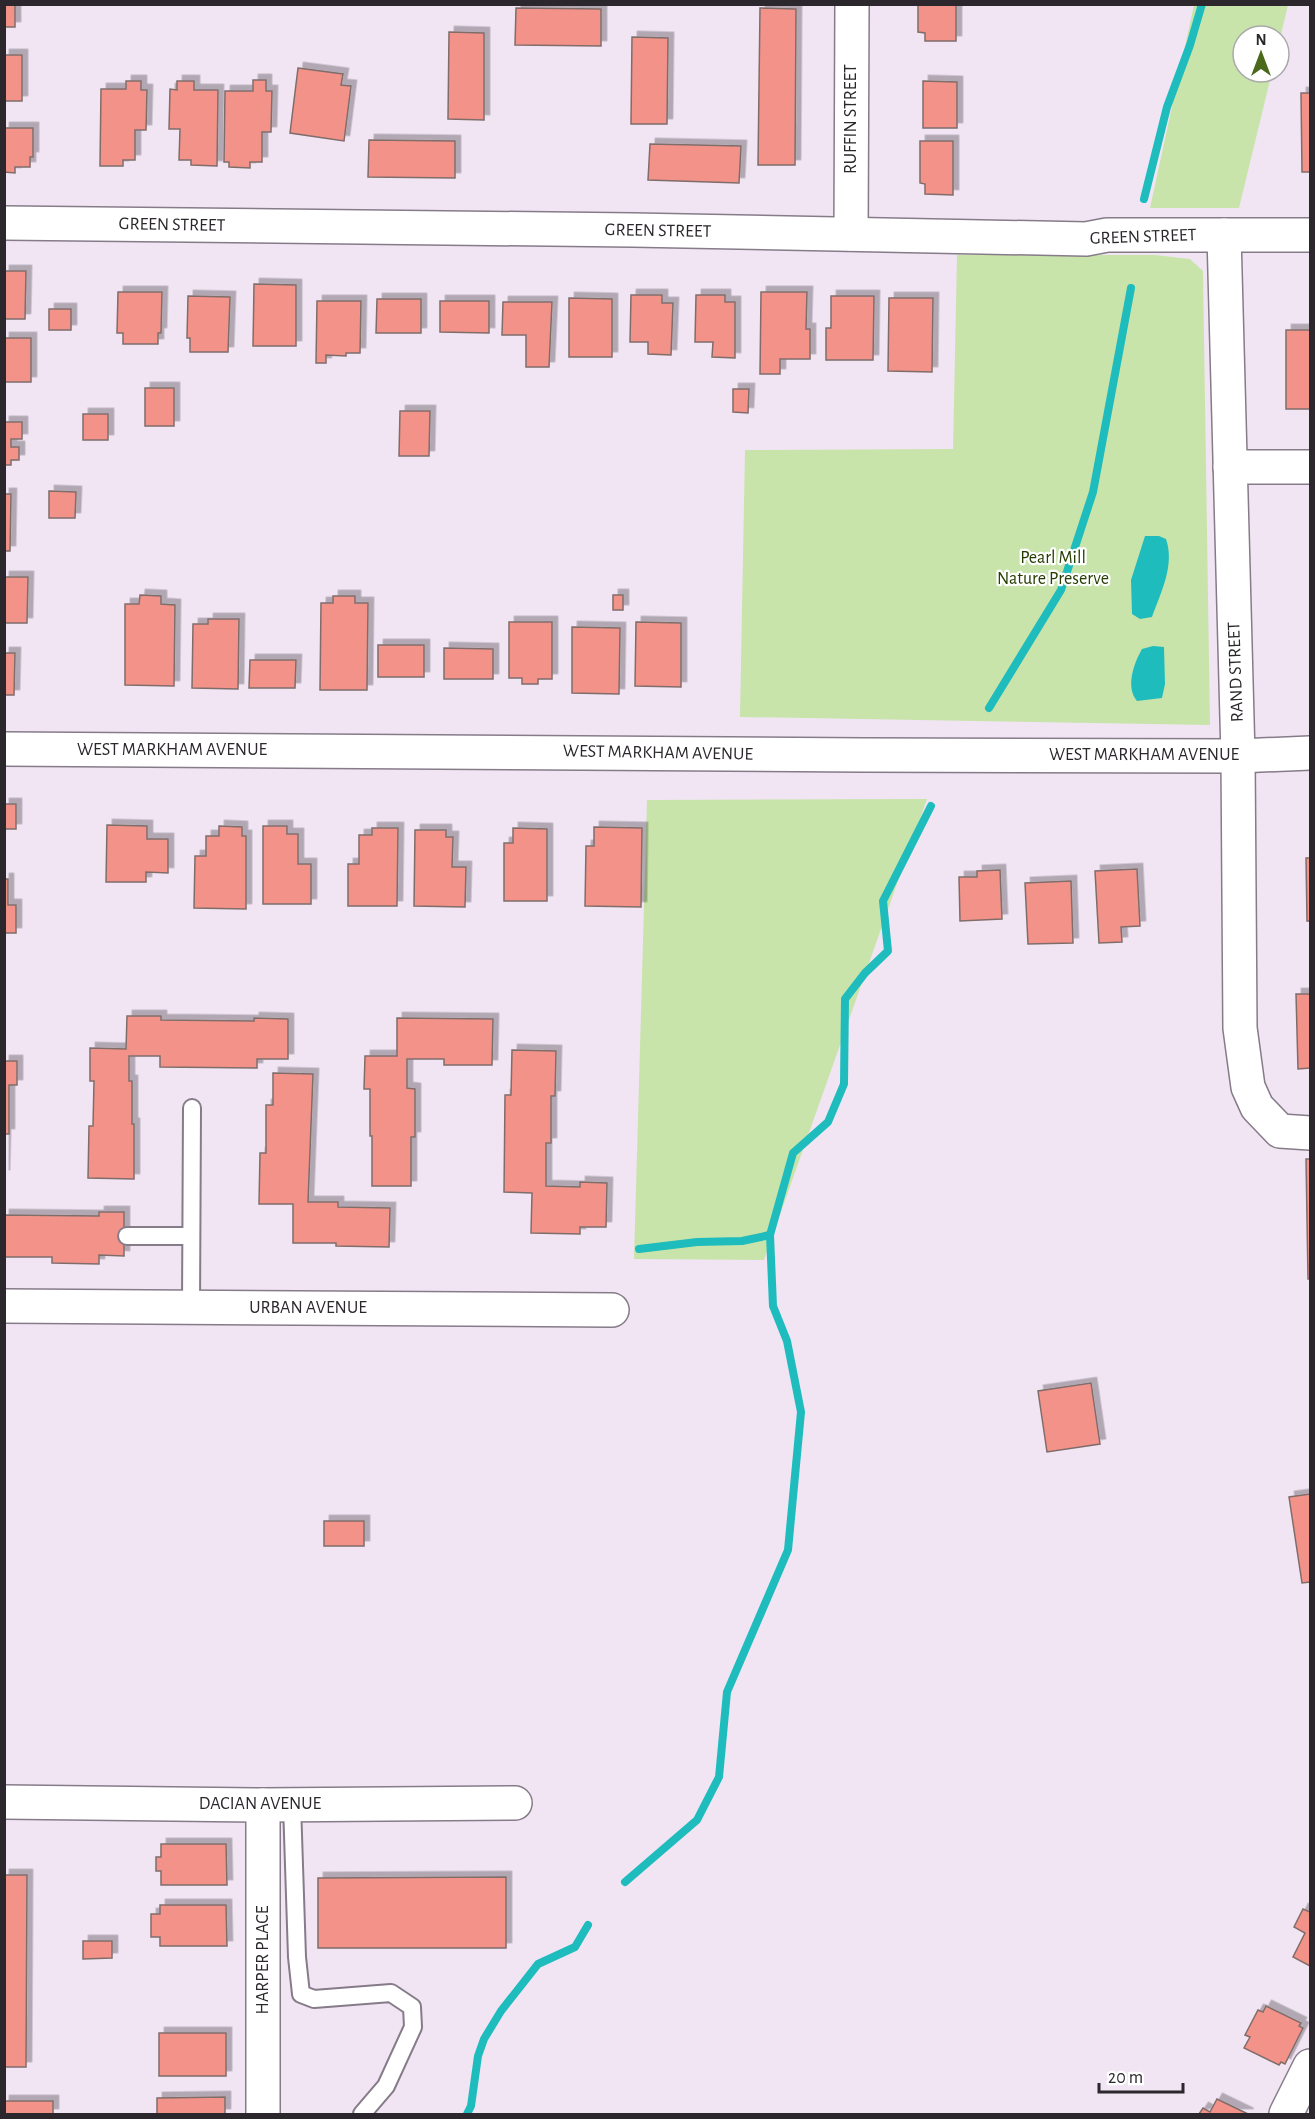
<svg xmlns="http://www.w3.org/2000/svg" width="1315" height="2119" font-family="'Alegreya Sans',sans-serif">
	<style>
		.green { fill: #c8e4aa }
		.water { fill: #1fbcbd }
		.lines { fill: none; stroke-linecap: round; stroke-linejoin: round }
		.stream { stroke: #1fbcbd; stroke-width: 8 }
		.building { fill: #f39288; stroke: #806d6b; stroke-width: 1.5; filter: url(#shadow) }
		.service-casing { stroke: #867b89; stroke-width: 20 }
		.minor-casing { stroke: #867b89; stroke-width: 36 }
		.tertiary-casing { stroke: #867b89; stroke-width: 36 }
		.service { stroke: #fff; stroke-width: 16 }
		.minor { stroke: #fff; stroke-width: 33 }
		.tertiary { stroke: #fff; stroke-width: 33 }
		.labels { text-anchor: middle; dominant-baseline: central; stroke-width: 4.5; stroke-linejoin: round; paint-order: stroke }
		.street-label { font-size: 18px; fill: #2b272c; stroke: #fff }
		.park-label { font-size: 18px; fill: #263d00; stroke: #fff }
	</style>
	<defs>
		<filter id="shadow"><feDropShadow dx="5.5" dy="-5.5" stdDeviation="0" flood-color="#0004"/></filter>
	</defs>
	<rect width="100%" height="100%" fill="#f1e5f4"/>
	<g class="green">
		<path d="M1194,5H1288L1279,43V36H1243V72H1272L1239,208H1150Z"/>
		<path d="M957,255H1155L1190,259L1203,271L1210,725L740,717L745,450L953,449Z"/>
		<path d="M927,799L764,1260L634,1259L647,800Z"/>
	</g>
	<g class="water">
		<path d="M1145,536H1159L1166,539C1175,565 1161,592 1152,617L1140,619L1132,614L1131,580Z"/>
		<path d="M1153,646L1164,647L1165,684L1162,698L1137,701C1125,687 1134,663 1142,649Z"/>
	</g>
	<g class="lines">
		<g class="stream">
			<path d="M1144,199L1167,107L1190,45L1202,4"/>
			<path d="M989,708L1061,590L1093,492L1131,288"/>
			<path d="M639,1249L697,1242L742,1241L770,1235"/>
			<path d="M625,1882L697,1820L719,1777L727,1692L788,1550L801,1412L787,1341L773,1306L770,1235L793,1153L828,1122L844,1084L845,999L865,973L888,951L883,901L931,806"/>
			<path d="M467,2114L471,2106L478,2056L484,2039L501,2011L538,1964L575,1947L588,1925"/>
		</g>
	</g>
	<g class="building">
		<rect x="4" y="4" width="11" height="23"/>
		<path d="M918,4H956V41H925V33L918,32Z"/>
		<path d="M516,8L601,9V46L515,45Z"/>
		<path d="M760,8L796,9L795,165H758Z"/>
		<path d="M449,32L484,33V120L448,119Z"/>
		<path d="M632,37L668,38L667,124H631Z"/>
		<rect x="4" y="55" width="18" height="46"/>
		<path d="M298,68L343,74L341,85L351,86L344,141L290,133Z"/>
		<path d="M253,80H266V91H272L271,132H262V162H250V168L229,167V162H224L225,91H253Z"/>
		<path d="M126,81H141V90H147L146,130H135V160H123V166H100L101,89H126Z"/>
		<path d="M177,81H194V90H218L217,166L191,165V160H179L180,129H169L170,89L177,90Z"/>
		<path d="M923,81L957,82V128H923Z"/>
		<path d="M1301,93H1310V172H1302Z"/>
		<path d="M4,128H33V157H30V167H15V173L4,172Z"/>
		<path d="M369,140L455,141V178L368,177Z"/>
		<path d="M920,141H953V195L925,194V184L920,183Z"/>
		<path d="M650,144L741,146L739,183L648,180Z"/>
		<path d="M4,271H26L25,319H4Z"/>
		<path d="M254,284L296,285V346H253Z"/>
		<path d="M118,292H162L161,333H158V344H123V333H117Z"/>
		<path d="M761,292H807L806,329H810V359H780V374H760Z"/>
		<path d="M631,295H662V303H673L671,355L648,354V342H630Z"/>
		<path d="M696,295H725V302H735V358L712,357L713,342H695Z"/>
		<path d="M188,296L230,297L228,352H190V338H187Z"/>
		<path d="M831,296H874L873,360H826V328H831Z"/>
		<path d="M569,298L612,299V357H569Z"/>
		<path d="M889,298H933L932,372L888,371Z"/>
		<path d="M377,299H421V333H376Z"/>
		<path d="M317,301H361L360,353H346V356L326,355V363H316Z"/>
		<path d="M440,301H489V333L440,332Z"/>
		<path d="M503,302H552L549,367H526V335H502Z"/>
		<rect x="49" y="309" width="22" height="21"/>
		<rect x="1286" y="330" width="24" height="79"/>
		<rect x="4" y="338" width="27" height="44"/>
		<rect x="145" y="388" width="29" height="38"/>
		<path d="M733,389H749L748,413L733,412Z"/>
		<path d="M400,411H430L429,456H399Z"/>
		<rect x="83" y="414" width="25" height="26"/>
		<path d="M4,422H22V439H11V447H19V460H11V465H4Z"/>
		<path d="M49,491L76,492L75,518H49Z"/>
		<path d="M4,494H11L10,551H4Z"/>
		<path d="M4,577H28L27,623H4Z"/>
		<path d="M140,595L161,596V604L175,605L174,686L125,685V604H139Z"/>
		<rect x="613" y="595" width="10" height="15"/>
		<path d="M333,596H355V603H368L367,690H320L321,603H333Z"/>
		<path d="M208,619H239L238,689L192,688L193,624H208Z"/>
		<path d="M509,622H552V679H538V684H522V678H509Z"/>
		<path d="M636,622L681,623V687L635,686Z"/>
		<path d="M572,627L620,628L619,694L572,693Z"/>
		<rect x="378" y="645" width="46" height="32"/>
		<path d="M444,648L493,649V679H444Z"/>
		<path d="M4,653H15L14,695H4Z"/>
		<path d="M250,660H296L295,688H249Z"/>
		<rect x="4" y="804" width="12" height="25"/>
		<path d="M107,825L147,826V839H168V873L146,872V882H106Z"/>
		<path d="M219,826L242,827V836H246V909L194,908L195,856H206V836H219Z"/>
		<path d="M263,826H287V834H298V864H311V904H263Z"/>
		<path d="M594,827L642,828L641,907L585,906L586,846H594Z"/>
		<path d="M372,828H398L397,906H348V864H359V835H372Z"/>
		<path d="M513,828L547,829V901H504V843H513Z"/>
		<path d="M415,830H446V837H453L452,867H466L465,907L414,906Z"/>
		<path d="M1306,858H1310V921H1307Z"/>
		<path d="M1137,869L1140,926L1121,927L1122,942L1099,943L1095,871Z"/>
		<path d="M1000,870L1002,919L960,921L959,877H977V871Z"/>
		<path d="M4,879H8V905H16V933H4Z"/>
		<path d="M1071,881L1073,943L1028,944L1025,883Z"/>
		<path d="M1296,994H1310V1068L1298,1069Z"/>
		<path d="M127,1016H161V1020L254,1021V1018L288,1019V1059H257V1068L160,1067V1056H129V1081H132V1124H134V1179L88,1178L89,1126H93L94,1081H90V1048L126,1049Z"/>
		<path d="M397,1018L493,1019L492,1065H444V1059H407V1088L415,1089V1137H411V1186H372V1136H370V1089H364L365,1056H397Z"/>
		<path d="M512,1050L556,1051L555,1096H551V1143H546V1186L580,1187V1182L607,1183L606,1227H580V1234L531,1233L532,1193L504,1192L505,1095H511Z"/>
		<path d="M4,1061H17V1085H9V1134H5L4,1176Z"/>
		<path d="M273,1073L313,1074L308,1202H338V1207L390,1208L389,1247L336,1246V1243H293V1204H259L260,1153H266V1105H273Z"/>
		<path d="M1306,1159H1310V1279H1308Z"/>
		<path d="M99,1212H124V1256L99,1255V1264L52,1263V1257H4V1215L99,1216Z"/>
		<path d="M1091,1383L1100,1444L1047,1452L1038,1391Z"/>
		<path d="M1310,1494V1582L1302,1583L1289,1497Z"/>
		<rect x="324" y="1521" width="40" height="25"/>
		<path d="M161,1844H226L227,1885H161V1871H156V1857H161Z"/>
		<path d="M4,1875H27L26,2067H4Z"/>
		<path d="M506,1877V1948H318V1878Z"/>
		<path d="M160,1905H226L227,1946H160V1937H151V1914H160Z"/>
		<path d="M1303,1909L1310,1912V1966L1293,1957L1305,1933L1294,1927Z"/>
		<path d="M83,1941H112V1958L83,1959Z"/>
		<path d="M1266,2006L1301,2023L1299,2026L1303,2028L1285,2064L1281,2062L1279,2065L1244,2048L1250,2037L1245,2035L1258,2010L1263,2012Z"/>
		<rect x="159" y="2033" width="67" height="43"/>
		<path d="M225,2097V2114H157V2098Z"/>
		<path d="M1217,2099L1248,2114H1199L1203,2108L1210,2112Z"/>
		<rect x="4" y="2101" width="49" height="13"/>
	</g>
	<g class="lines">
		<defs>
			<g id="service">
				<path d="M127,1236H191"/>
				<path d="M191,1307L192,1108"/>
				<path d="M292,1804L297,1957L301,1994L314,1999L391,1993L412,2007L413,2027L386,2086L362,2114"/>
			</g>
			<g id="minor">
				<path d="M4,223L633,230L1086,239L1107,235H1310"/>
				<path d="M851,234L852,4"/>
				<path d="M1224,235L1238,756L1240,1028L1248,1087L1257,1107L1280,1131L1310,1133"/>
				<path d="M1230,467H1310"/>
				<path d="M4,1306L612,1310"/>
				<path d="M4,1802L263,1805L515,1803"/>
				<path d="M263,1805V2114"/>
				<path d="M1286,2114L1310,2066"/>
			</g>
			<path id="tertiary" d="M4,749L864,755L1238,756L1310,753"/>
		</defs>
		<use href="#service" class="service-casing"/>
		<use href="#minor" class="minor-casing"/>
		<use href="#tertiary" class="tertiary-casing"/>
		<use href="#service" class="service"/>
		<use href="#minor" class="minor"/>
		<use href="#tertiary" class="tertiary"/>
	</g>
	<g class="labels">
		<g class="street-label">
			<text transform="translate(851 119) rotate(-90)">RUFFIN STREET</text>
			<text transform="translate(172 225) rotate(1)">GREEN STREET</text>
			<text transform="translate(658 231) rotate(1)">GREEN STREET</text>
			<text transform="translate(1143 237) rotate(-2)">GREEN STREET</text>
			<text transform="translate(1236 672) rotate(-92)">RAND STREET</text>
			<text x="172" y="750">WEST MARKHAM AVENUE</text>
			<text transform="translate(658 753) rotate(1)">WEST MARKHAM AVENUE</text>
			<text x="1144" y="755">WEST MARKHAM AVENUE</text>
			<text x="308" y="1308">URBAN AVENUE</text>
			<text x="260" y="1804">DACIAN AVENUE</text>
			<text transform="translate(263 1960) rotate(-90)">HARPER PLACE</text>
		</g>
		<g class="park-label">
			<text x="1053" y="558">Pearl Mill<tspan x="1053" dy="21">Nature Preserve</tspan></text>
		</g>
	</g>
	<rect width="1315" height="2119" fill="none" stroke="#2b272c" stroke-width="12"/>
	<g transform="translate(1261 54)"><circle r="28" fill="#ffffff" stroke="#aaa9ab" stroke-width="1.5"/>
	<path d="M0-4.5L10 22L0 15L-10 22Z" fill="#4b691d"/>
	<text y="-9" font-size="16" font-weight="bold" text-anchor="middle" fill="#2b272c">N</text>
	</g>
	<path d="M1099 2083v9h84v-9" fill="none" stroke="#2b272c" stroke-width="3"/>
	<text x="1108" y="2083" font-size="18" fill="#2b272c" stroke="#ffffff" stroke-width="4.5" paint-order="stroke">20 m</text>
</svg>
